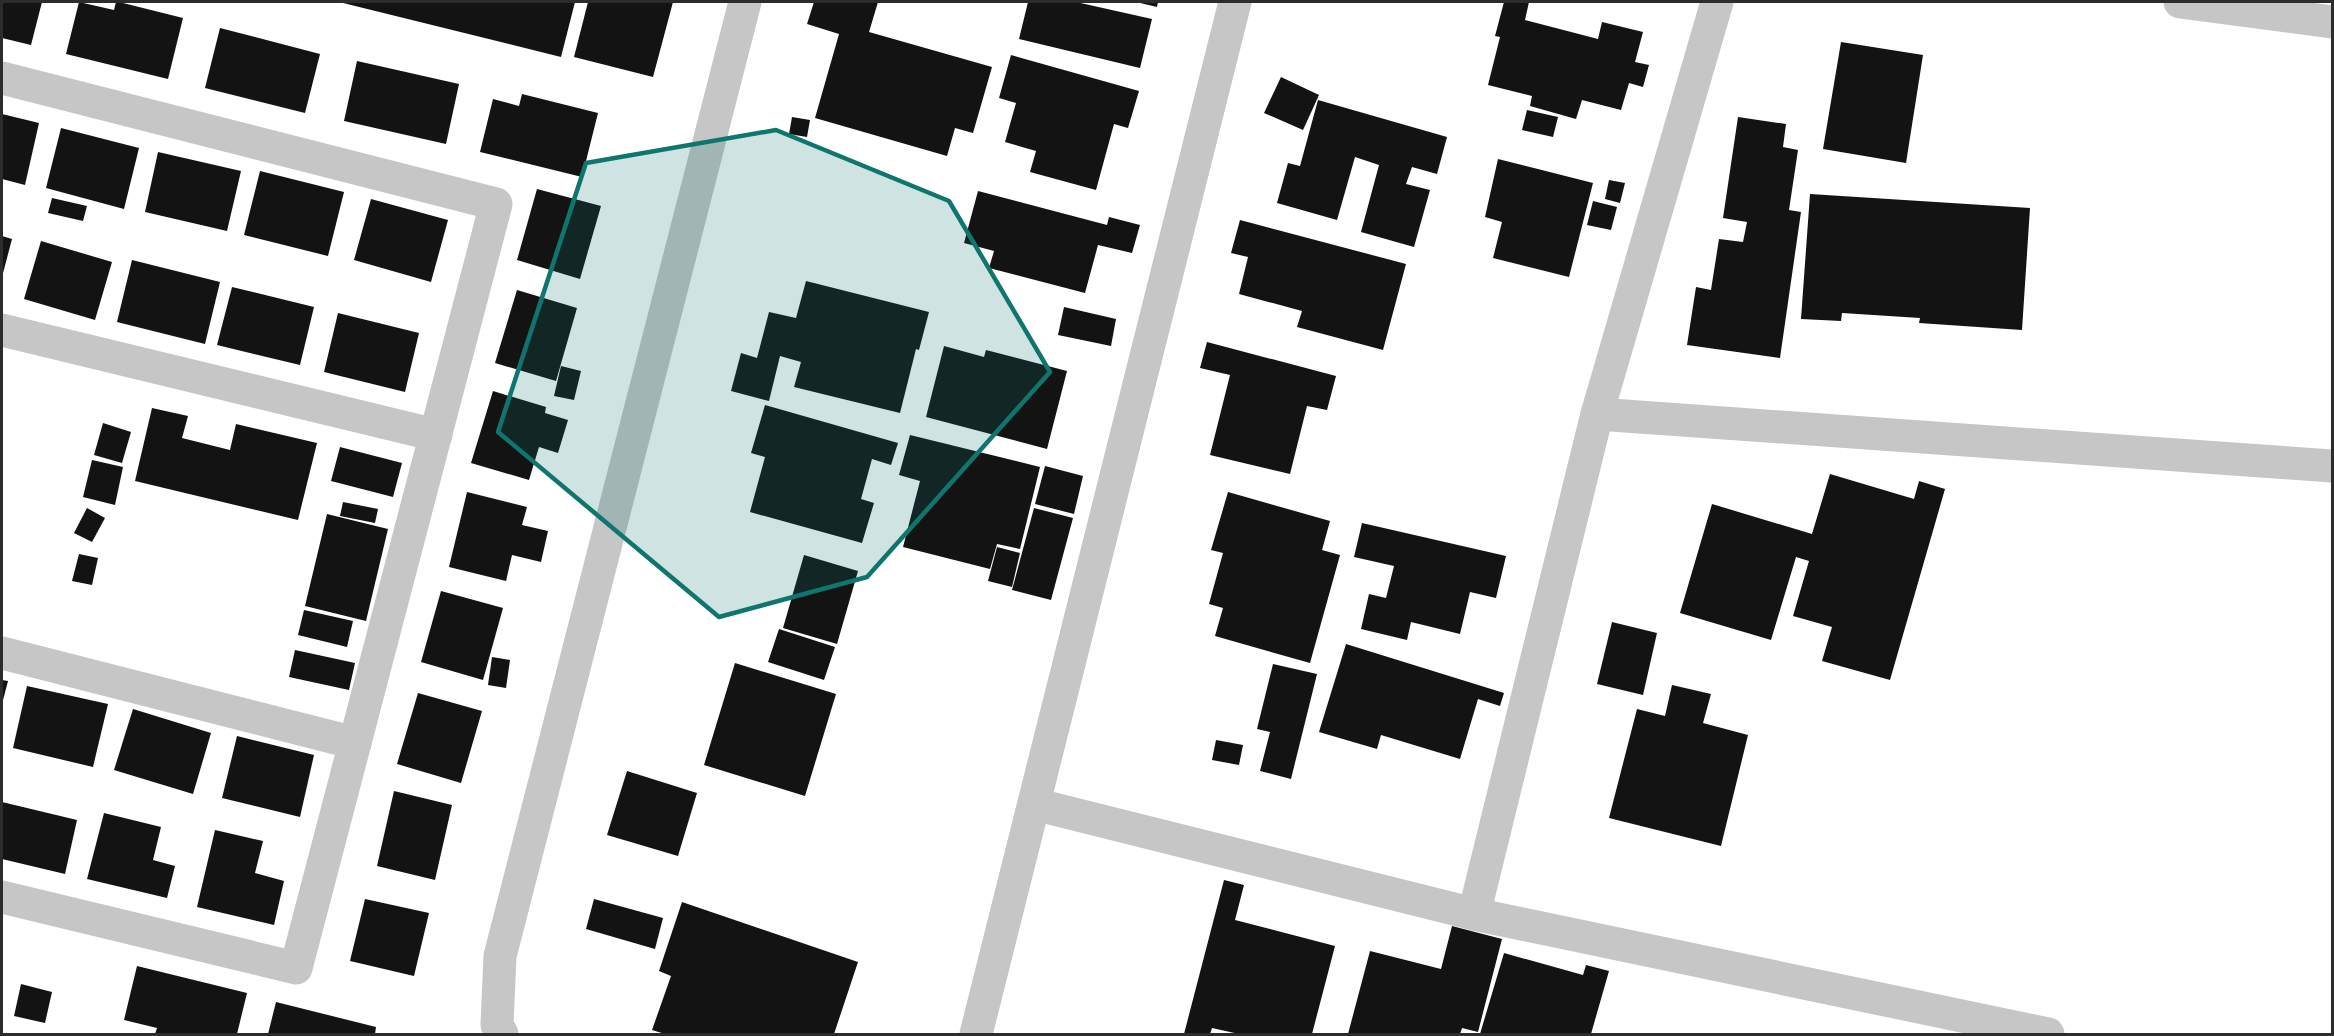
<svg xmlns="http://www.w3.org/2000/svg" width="2334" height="1036" font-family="'Open Sans',sans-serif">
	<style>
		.building { fill: #131313 }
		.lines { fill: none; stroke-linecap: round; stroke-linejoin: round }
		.street { stroke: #c6c6c6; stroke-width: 33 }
		.marked { fill: #0f766e; fill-opacity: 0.2; stroke: #0f766e; stroke-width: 4.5; stroke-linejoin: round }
	</style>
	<rect width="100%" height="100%" fill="#fff"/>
	<g class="building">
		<path d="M2,2H42L31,45L2,38Z"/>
		<path d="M79,2L114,10L116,2H119L183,18L168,79L66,54Z"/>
		<path d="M339,2H575L561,57Z"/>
		<path d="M588,2H673L653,77L574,57Z"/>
		<path d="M814,2H878L869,32L992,67L973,133L955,128L947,156L815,118L839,34L807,24Z"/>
		<path d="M1028,2H1076L1152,19L1140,68L1019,39Z"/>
		<path d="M1136,2H1158L1157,7Z"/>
		<path d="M1504,2H1529L1525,20L1598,39L1602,22L1643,32L1635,62L1649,65L1643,87L1629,83L1621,110L1582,100L1576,119L1530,106L1532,96L1488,85L1500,37L1495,36Z"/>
		<path d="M220,28L320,54L305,113L205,88Z"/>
		<path d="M1841,42L1923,55L1906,163L1823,149Z"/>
		<path d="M1011,55L1139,91L1128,128L1114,124L1096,190L1030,172L1036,151L1005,142L1016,103L999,98Z"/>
		<path d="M357,61L459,84L446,144L344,121Z"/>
		<path d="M1281,77L1319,95L1303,130L1264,113Z"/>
		<path d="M522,94L598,113L582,177L480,152L493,99L519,106Z"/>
		<path d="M1318,100L1447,137L1437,174L1412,167L1406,184L1430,190L1414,247L1361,232L1379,165L1355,157L1337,220L1277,203L1288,163L1300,166Z"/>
		<path d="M1527,110L1558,117L1553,137L1522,130Z"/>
		<path d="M2,114L39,123L25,185L2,179Z"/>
		<path d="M792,117L810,120L807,137L789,134Z"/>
		<path d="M1738,117L1786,124L1783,147L1798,150L1789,210L1801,212L1780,358L1687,345L1696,287L1711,290L1719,239L1743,242L1747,222L1723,218Z"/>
		<path d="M61,128L139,148L124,209L46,188Z"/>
		<path d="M158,152L241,171L227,231L145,212Z"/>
		<path d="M1498,159L1593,183L1569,277L1493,258L1502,222L1485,217Z"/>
		<path d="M260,171L344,192L328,256L244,235Z"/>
		<path d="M1609,180L1625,183L1620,203L1605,199Z"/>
		<path d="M537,189L601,206L580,279L517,260Z"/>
		<path d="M978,191L1107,225L1109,217L1140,225L1132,253L1098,245L1085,293L989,268L994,251L964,243Z"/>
		<path d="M1810,194L2030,208L2022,330L1919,323L1920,318L1842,313L1841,321L1801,319Z"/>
		<path d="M52,198L87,206L83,221L48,213Z"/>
		<path d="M371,199L448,220L431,282L354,260Z"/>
		<path d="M1593,201L1617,207L1611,230L1587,225Z"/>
		<path d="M1240,220L1406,264L1383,350L1297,327L1302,311L1239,294L1248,257L1231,253Z"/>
		<path d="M2,236L12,239L2,277Z"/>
		<path d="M41,241L112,262L95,320L24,299Z"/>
		<path d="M132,260L220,282L205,344L117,322Z"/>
		<path d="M806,281L929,312L919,350L916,349L900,413L794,387L801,362L780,356L769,401L731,391L741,353L757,358L769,312L796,318Z"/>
		<path d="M232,287L314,307L300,365L217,345Z"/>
		<path d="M517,290L577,308L556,381L495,363Z"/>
		<path d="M1064,307L1116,319L1111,346L1058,335Z"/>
		<path d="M338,313L419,333L405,392L324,372Z"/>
		<path d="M1207,342L1336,376L1327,410L1307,406L1290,474L1210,455L1230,375L1200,368Z"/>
		<path d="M944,346L984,357L986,350L1067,371L1047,449L926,417Z"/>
		<path d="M561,366L581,371L574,400L554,396Z"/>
		<path d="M493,391L546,407L545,413L568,420L558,453L539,447L529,480L471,463Z"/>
		<path d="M765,405L898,443L891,465L872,459L861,499L874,503L862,543L750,512L765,457L751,453Z"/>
		<path d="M152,408L188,416L182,438L230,450L236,424L317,443L298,520L135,481Z"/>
		<path d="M103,423L131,432L122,463L94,455Z"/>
		<path d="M910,435L1040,467L1020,549L997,544L990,569L903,547L920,481L899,475Z"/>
		<path d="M340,447L402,463L393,497L331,481Z"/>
		<path d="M92,460L123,467L115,505L83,497Z"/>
		<path d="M1045,466L1083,476L1074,514L1035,504Z"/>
		<path d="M1830,474L1914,499L1919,481L1945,489L1890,680L1822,661L1832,627L1793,616L1809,561L1796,557L1771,640L1680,613L1712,504L1812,534Z"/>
		<path d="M467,492L527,507L522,525L548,531L541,562L512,555L506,581L449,567Z"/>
		<path d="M1228,492L1330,521L1322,550L1340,555L1310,663L1215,636L1223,608L1209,604L1223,553L1211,550Z"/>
		<path d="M343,502L378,509L375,523L340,516Z"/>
		<path d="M87,508L105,518L92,542L74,533Z"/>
		<path d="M1034,508L1073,518L1051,600L1012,590Z"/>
		<path d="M327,514L388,529L366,621L305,606Z"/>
		<path d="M1362,523L1506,556L1496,598L1470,592L1460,634L1411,622L1407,640L1361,629L1369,594L1386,598L1394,566L1354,557Z"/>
		<path d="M997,547L1020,553L1012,587L988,581Z"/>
		<path d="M79,554L98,558L92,585L72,581Z"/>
		<path d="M804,555L858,571L837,644L783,628Z"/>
		<path d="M441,591L503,608L483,680L421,662Z"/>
		<path d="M304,610L353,621L347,647L298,635Z"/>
		<path d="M1612,622L1657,633L1643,695L1597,684Z"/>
		<path d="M779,629L835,647L824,680L768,662Z"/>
		<path d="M1346,644L1504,693L1500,706L1478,699L1460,759L1381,735L1377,749L1319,732Z"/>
		<path d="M295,650L355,663L349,690L289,677Z"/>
		<path d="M492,657L510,660L506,688L488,685Z"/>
		<path d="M735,663L836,694L805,796L704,765Z"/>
		<path d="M1273,664L1317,674L1291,779L1260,771L1270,732L1257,729Z"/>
		<path d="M2,680L8,681L2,704Z"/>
		<path d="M1672,685L1711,694L1703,723L1748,735L1721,846L1609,818L1637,709L1665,716Z"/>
		<path d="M27,686L108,704L93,767L13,748Z"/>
		<path d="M418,693L482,711L461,783L397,764Z"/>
		<path d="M133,709L211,733L193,794L114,770Z"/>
		<path d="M237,736L314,755L300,817L222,798Z"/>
		<path d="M1216,740L1243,745L1239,765L1212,760Z"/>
		<path d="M627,771L697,793L678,856L607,835Z"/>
		<path d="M394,791L452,805L435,880L377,866Z"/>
		<path d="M2,802L77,820L65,874L2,859Z"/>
		<path d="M104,813L161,827L153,860L175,866L167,898L87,879Z"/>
		<path d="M215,830L263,841L255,873L284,881L274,925L197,907Z"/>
		<path d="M1224,880L1244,885L1235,920L1335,946L1312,1034H1239L1212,1028L1210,1034H1184Z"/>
		<path d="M365,899L429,913L414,976L350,961Z"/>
		<path d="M594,899L663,918L655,949L586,929Z"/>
		<path d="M682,902L858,962L834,1034H665L652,1030L671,976L659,971Z"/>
		<path d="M1452,926L1502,939L1478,1032L1462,1028L1460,1034H1348L1370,951L1441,969Z"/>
		<path d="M1504,953L1583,975L1586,965L1609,971L1591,1034H1480Z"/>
		<path d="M137,966L247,993L237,1034H155L157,1028L124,1020Z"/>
		<path d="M21,984L52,992L45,1023L14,1016Z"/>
		<path d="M276,1002L376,1027L375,1034H268Z"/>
	</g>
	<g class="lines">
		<g class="street">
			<path d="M2180,2L2332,22"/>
			<path d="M2,78L496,204L296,968L2,897"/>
			<path d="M2,330L436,435"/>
			<path d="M1597,414L2332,466"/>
			<path d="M2,653L355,743"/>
			<path d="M1034,804L1474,914L2048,1034"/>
			<path d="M1474,914L1597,414L1717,2"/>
			<path d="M502,1034L497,1025L500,956L745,2"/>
			<path d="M976,1034L1235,2"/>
		</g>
	</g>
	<path class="marked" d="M776,130L949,201L1050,372L867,577L719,617L498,432L586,163Z"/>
	<rect width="2334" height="1036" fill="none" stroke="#2c2c2c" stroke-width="6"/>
</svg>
